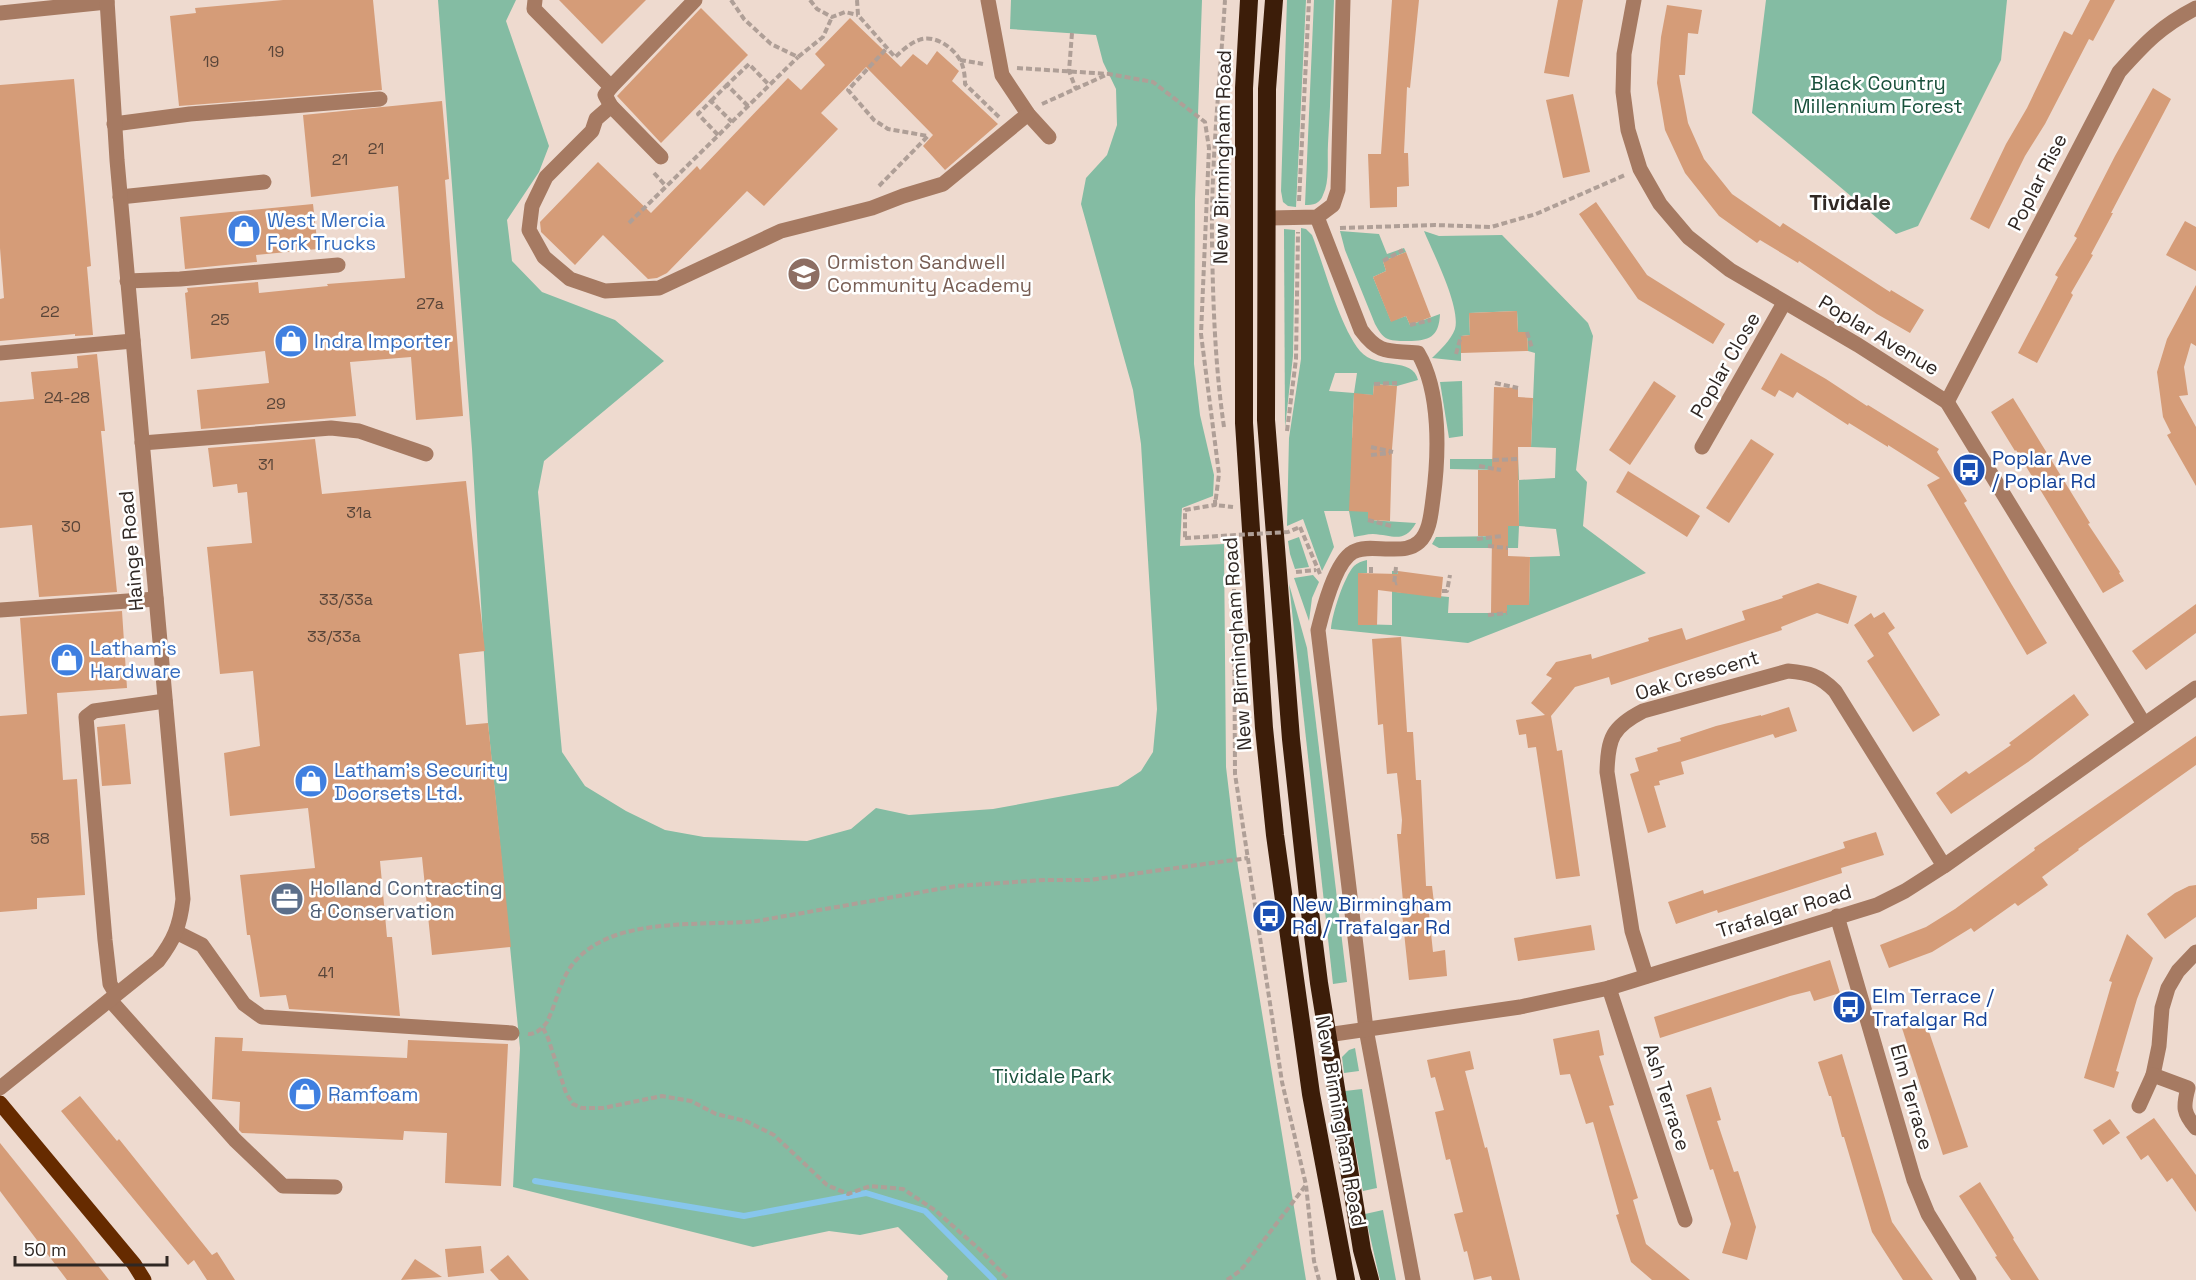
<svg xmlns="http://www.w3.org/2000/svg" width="2196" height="1280" font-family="'Space Grotesk',sans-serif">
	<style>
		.green { fill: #84bca3; fill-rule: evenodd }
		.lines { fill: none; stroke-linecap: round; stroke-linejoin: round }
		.stream { stroke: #87c6ec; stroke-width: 6 }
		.building { fill: #d59c78 }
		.path { stroke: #af9f97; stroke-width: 4; stroke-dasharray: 6 3; stroke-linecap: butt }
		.minor { stroke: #a67a62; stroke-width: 15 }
		.major { stroke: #662b00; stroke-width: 15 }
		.highway { stroke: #3c1d09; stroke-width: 18 }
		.path-bridge { stroke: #af9f97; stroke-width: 4; stroke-dasharray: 6 3; stroke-linecap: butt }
		.labels { text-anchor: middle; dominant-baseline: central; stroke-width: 5; stroke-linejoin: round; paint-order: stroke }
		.number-label { font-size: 16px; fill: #594539 }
		.park-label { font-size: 20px; fill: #18503b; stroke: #fff }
		.street-label { font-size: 20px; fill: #302824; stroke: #fff }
		.shop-label { font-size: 20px; fill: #366cbe; stroke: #fff; text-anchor: start }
		.education-label { font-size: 20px; fill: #785e54; stroke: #fff; text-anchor: start }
		.transit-label { font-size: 20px; fill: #164399; stroke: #fff; text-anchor: start }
		.service-label { font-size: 20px; fill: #4e5e75; stroke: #fff; text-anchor: start }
		.quarter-label { font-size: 22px; font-weight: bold; fill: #302824; stroke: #fff }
	</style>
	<rect width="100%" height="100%" fill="#eedacf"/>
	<g class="green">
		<path d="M438,0H516L506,21L549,146L539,172L507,220L512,261L542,292L615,320L664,361L544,461L538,492L562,752L585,786L626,811L665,830L704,837L807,841L851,829L876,808L909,815L993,809L1118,786L1141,771L1153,752L1157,709L1141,444L1133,390L1081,204L1086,178L1107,155L1117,125L1116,89L1103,62L1096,35L1010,29L1011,0H1202L1195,200L1194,364L1200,415L1214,475L1213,496L1182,508L1180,546L1224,544L1226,767L1238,867L1306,1280H947L948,1276L898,1227L860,1235L829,1231L753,1247L513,1187L520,1048L488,723L472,449Z"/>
		<path d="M1287,0H1306L1296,207L1288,206L1283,202L1281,191Z"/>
		<path d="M1314,0H1334C1332,48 1331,96 1328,144C1327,160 1330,181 1323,195C1320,204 1313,205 1305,205Z"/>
		<path d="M1766,0H2007L2001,60L1918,226L1896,234L1752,113Z"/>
		<path d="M1301,228L1306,229L1312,235C1325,268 1339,325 1360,351C1377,371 1413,356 1418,380L1397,386L1374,384L1373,395L1354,394L1352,438L1372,440L1368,520L1416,523C1404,544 1393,535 1373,534C1367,534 1360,536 1354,537L1349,511H1324L1334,547L1322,571L1303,519L1287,526L1289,438L1301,359ZM1335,373H1357L1354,393L1329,391Z"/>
		<path d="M1284,229L1295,230L1293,356L1285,428Z"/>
		<path d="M1340,231L1379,234L1387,254L1404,248L1406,252L1383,261L1386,271L1373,277L1391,321L1406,316L1410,325L1440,314C1439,337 1429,341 1408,341C1402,341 1393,341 1388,339C1382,337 1378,329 1375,324L1345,250Z"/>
		<path d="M1424,231L1439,236L1502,235L1588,323L1593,336L1576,470L1587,482L1583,526L1646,573L1468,643L1331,629C1332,614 1344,577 1354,566C1357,563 1362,561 1367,560V573H1358V624L1392,625V571H1398L1396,592L1449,597L1448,613H1507V605H1529L1530,557L1560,556L1556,529L1519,526L1518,548H1439L1432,544L1436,537L1502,536V526H1519V480H1501V470L1450,469V459H1518L1519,480L1555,478L1556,448L1531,447L1535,353L1528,351L1527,332H1518L1517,311L1469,313L1470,335L1461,336V361L1432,358C1440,350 1451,340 1455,329C1461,307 1433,253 1424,231Z"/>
		<path d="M1462,381L1463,436L1449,438L1440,382Z"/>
		<path d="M1299,537L1309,567L1295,569L1290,554L1288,541Z"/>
		<path d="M1313,575L1319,582L1312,598L1309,621L1294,578Z"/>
		<path d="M1289,584L1307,648L1347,982L1333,984Z"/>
		<path d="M1355,1048L1359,1071L1344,1073L1342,1057L1349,1050Z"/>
		<path d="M1362,1089L1377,1188L1363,1191L1345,1091Z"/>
		<path d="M1383,1210L1396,1280H1380L1365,1214Z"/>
	</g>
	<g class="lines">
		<path class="stream" d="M535,1181L744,1216L866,1193L925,1211L994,1280"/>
	</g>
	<g class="building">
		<path d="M283,0H373L382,90L179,106L170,16L196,13L195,8Z"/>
		<path d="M559,0H646L602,44Z"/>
		<path d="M1392,0H1419L1410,88L1407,87L1404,153H1408L1409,186L1397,187V207L1370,208L1368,154H1381Z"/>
		<path d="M1558,0H1583L1569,77L1544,73Z"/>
		<path d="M2090,0H2115L2093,41L2089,39L2045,124L2025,156L1989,229L1970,219L2006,144L2027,108L2064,31L2072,35Z"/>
		<path d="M1667,5L1702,10L1698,34L1688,33L1685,75H1679L1688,123L1704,159L1732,194L1780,227L1783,223L1890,292L1891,290L1924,310L1910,333L1877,314L1799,261L1798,263L1760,240L1757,243L1719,216L1685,173L1665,130L1657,83L1661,37Z"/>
		<path d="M701,8L748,55L661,143L617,96Z"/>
		<path d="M850,18L901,67L913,54L927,65L937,51L959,71L952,81L998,124L945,170L923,146L933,135L866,67L821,113L838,129L764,206L747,191L667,273L657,278L648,279L603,235L575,265L541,232L540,222L598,162L651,213L697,166L700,170L788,78L801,90L825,65L815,54Z"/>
		<path d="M74,79L91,266L87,267L93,335L75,336V334L0,341V299L4,298L0,248V85Z"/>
		<path d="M2153,88L2171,99L2111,213H2113L2091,254L2093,255L2071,293L2073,295L2037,363L2018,353L2058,277L2055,275L2077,238L2074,236L2115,156Z"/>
		<path d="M1573,94L1590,172L1563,178L1546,100Z"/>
		<path d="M442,101L449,179L445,180L463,416L416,420L411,357L350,362L356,416L201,429L197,390L269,383L265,351L191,359L185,293L188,292L187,288L258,282L259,293L328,286L327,284L405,278L398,186L311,197L303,115Z"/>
		<path d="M1596,202L1647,275L1725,324L1713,344L1638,299L1579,214Z"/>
		<path d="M313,204L318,249L256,255L257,262L185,269L180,217Z"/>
		<path d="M2185,221L2196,227V271L2166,255Z"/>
		<path d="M1406,252L1431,317L1410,325L1406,316L1391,322L1373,277L1386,271L1383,261Z"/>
		<path d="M2196,285V346L2191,343L2184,367L2188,395L2179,396L2196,427V486L2167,435L2171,433L2163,417L2157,372L2167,339Z"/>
		<path d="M1517,311L1518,332H1527L1528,351L1461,353V336L1470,335L1469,313Z"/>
		<path d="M1781,353L1826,379L1867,406L1868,405L1939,449L1937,452L1967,501L1964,503L2012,585L2047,643L2027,655L1927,485L1940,478L1888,445V447L1849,423L1848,425L1797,392L1793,398L1779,390L1775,397L1761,389Z"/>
		<path d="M97,354L105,431H101L117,592L39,597L32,525L0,528V402L34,399L31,372L78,368L77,356Z"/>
		<path d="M1654,381L1676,396L1630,465L1609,450Z"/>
		<path d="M1374,384L1397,386L1392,449L1390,521L1368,520V512L1349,511L1354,393L1373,395Z"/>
		<path d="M1494,387L1518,388V397L1533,398L1531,447H1518L1519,526H1508V556L1530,557L1529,605H1507V613H1491L1492,536H1478V470H1492Z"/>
		<path d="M2013,398L2090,523L2088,524L2120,572L2119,573L2124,581L2103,593L2016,450L2015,451L1991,412Z"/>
		<path d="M315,439L322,494L466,481L485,651L459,654L466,725L488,723L511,947L432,955L422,857L380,861L387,937H392L400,1016L289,1009L286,995L260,997L250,935H247L240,875L315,868L308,808L230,816L224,753L260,746L253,671L220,674L207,547L252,543L247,492L238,493L237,484L213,487L208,448Z"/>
		<path d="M1751,439L1774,454L1729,523L1706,508Z"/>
		<path d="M1628,471L1700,516L1687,537L1616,492Z"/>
		<path d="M1398,571L1443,577L1441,598L1378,590L1377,625H1358V573L1398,574Z"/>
		<path d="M1818,583L1857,596L1848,624L1817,613L1781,627L1782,630L1611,685L1609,677L1575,687L1551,716L1557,751L1562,750L1580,876L1556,879L1536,747L1528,748L1526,734L1519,735L1516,720L1545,715L1531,703L1552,678L1546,675L1556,662L1591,654L1592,659L1649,641L1648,638L1682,628L1686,640L1745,620L1742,611L1783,598L1782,596Z"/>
		<path d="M2196,604V633L2146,670L2132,651Z"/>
		<path d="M122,611L127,688L57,693L63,780L77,779L85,895L37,898V909L0,912V716L27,714L20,618Z"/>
		<path d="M1884,612L1895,628L1888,633L1940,715L1913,732L1867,661L1874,656L1854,625L1871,613L1874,618Z"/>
		<path d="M1401,637L1407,732H1413L1416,780H1421L1426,886H1432L1434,903L1428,904L1433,952L1445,950L1447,976L1409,980L1402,913H1404L1397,834H1401L1402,820L1397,773L1387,774L1383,724L1378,725L1372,639Z"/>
		<path d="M2074,694L2089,715L2028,762L1951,814L1936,793L1966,771L1969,774L2011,745L2009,743Z"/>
		<path d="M1789,707L1797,731L1775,738L1773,734L1681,762L1684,774L1659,781L1660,785L1654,786L1666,827L1648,833L1630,774L1639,771L1635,758L1658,751L1657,748L1681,741L1680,738L1716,726L1761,715V716Z"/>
		<path d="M125,724L131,784L102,786L97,727Z"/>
		<path d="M2196,736V765L2078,849L2079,850L2042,877L2048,885L2018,906L2015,903L1974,932L1971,928L1932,952L1889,968L1880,945L1926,927L1955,909L2035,850L2034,848Z"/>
		<path d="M1876,832L1884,855L1841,868L1842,873L1718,913L1717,910L1676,924L1668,902L1703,890L1704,894L1845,848L1843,842Z"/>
		<path d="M2196,885V917L2165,939L2147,914L2175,893L2189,886Z"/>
		<path d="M1591,925L1595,950L1518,961L1514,938Z"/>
		<path d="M2127,934L2153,958L2137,999L2116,1071L2119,1072L2114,1088L2084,1078L2112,982L2109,981Z"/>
		<path d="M1830,960L1840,993L1814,1001L1810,991L1790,996L1660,1038L1654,1017Z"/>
		<path d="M1925,1020L1968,1147L1943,1155L1902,1028Z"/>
		<path d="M1599,1030L1604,1055L1599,1056L1614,1105L1609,1106L1638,1198L1633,1200L1646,1244L1690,1280H1652L1631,1262L1616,1215L1619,1214L1593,1122L1586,1124L1570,1074L1560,1075L1553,1039Z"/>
		<path d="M215,1037L243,1038L242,1051L407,1058L408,1040L508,1044L501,1186L445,1183L447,1133L404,1131L403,1140L242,1133L239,1130L240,1102L212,1099Z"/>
		<path d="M1470,1051L1474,1069L1465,1071L1485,1148L1487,1147L1520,1280H1492L1491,1276L1474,1280L1467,1251L1464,1252L1454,1214L1463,1212L1450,1159L1446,1160L1435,1112L1444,1110L1435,1077L1431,1078L1427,1060Z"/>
		<path d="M1842,1054L1892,1222L1933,1280H1903L1872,1232L1844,1137H1842L1831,1096H1829L1818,1062Z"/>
		<path d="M1711,1087L1721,1120L1717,1121L1734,1172L1738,1171L1756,1227L1747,1260L1722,1253L1731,1224L1713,1169L1710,1170L1686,1095Z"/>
		<path d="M80,1096L117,1141L119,1139L212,1255L217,1252L235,1280H207L194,1260L188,1265L61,1111Z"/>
		<path d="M2154,1118L2196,1175V1212L2172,1178L2167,1182L2148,1155L2141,1160L2126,1137Z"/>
		<path d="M2110,1119L2120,1133L2103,1145L2093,1130Z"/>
		<path d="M0,1143L78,1240L109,1280H67L0,1191Z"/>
		<path d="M1980,1182L2014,1238L2013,1239L2039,1280H2011L1995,1257L1997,1256L1959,1196Z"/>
		<path d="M481,1246L484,1273L448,1277L445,1249Z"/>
		<path d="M508,1255L529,1280H499L490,1270Z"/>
		<path d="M415,1259L442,1277L401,1280Z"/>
	</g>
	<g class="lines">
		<g class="path">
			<path d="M731,0L744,19L771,44L798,57L823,37L832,17"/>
			<path d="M810,0L817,9L832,17L845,12L858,15"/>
			<path d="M857,0L858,15L895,57C902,51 910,43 919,40C934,34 953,47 960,60C964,67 965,76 965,84L999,117"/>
			<path d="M1072,33L1069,71L1076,89"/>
			<path d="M960,60L983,64"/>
			<path d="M1017,68L1109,74L1153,82L1205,122L1209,148L1201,334L1219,474L1215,505L1185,510V538"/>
			<path d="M711,101L727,85"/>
			<path d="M1042,104L1106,75"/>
			<path d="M748,106L727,85L749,64L769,85"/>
			<path d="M718,135L698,114L711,101L732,122"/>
			<path d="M654,173L666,186"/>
			<path d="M879,186L928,136L888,129L874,120L848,90L887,48"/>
			<path d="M1299,201L1309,0"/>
			<path d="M629,223L798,57"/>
			<path d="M1340,228L1435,225L1491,227L1536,214L1625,175"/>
			<path d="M1383,261L1403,250"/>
			<path d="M1410,325L1431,320"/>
			<path d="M1527,332L1532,348"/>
			<path d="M1456,354L1461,336"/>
			<path d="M1495,383L1518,388"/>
			<path d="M1374,384L1397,383"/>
			<path d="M1224,427C1215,366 1213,303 1212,241C1211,161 1220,80 1225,0"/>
			<path d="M1287,431L1296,359L1298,232"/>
			<path d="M1371,447L1393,452"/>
			<path d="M1371,455L1390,453"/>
			<path d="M1493,460L1518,459"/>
			<path d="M1479,466L1501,470"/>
			<path d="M1215,500V505L1233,507"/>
			<path d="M1368,520L1391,526"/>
			<path d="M1300,527L1320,574"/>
			<path d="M1477,539L1502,536"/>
			<path d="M1488,546L1508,548"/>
			<path d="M1396,567L1394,584L1397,583"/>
			<path d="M1296,572L1316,570"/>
			<path d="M1371,573V565"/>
			<path d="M1234,589L1235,774L1282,1082L1306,1185L1314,1261L1319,1280"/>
			<path d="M1442,591H1447L1450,575"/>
			<path d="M1488,615L1507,613"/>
			<path d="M543,1028L548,1038L566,1093L573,1104L582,1108H603L662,1096L691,1101L716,1114L746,1121L774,1135L827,1185L848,1194L870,1186L903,1189L936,1211L979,1249L1009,1280"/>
			<path d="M528,1034C535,1035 543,1028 547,1022C555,1006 559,986 568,971C603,914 698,927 757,921L956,886L1044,880H1089L1248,858"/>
			<path d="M1227,1280L1241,1270L1306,1185"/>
		</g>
		<g class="minor">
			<path d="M535,0L534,9L611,87L695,0"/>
			<path d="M988,0L1002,75L1028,114L1049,137"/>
			<path d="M1634,0L1624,54L1623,92L1628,130L1640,169L1660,204L1688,237L1730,270L1858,345L1947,402L2144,724"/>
			<path d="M0,13L107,2"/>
			<path d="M611,87L605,95L611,106L661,157"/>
			<path d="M611,106L596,119L592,131L546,177L532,206L529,230L544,257L570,279L605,291L659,288L781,231L872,208L903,196L943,184L1028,114"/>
			<path d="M114,124L190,114L380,99"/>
			<path d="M120,197L264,182"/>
			<path d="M1317,217L1361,330C1380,356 1390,350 1418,353C1441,392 1439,455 1433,499C1431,513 1430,532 1419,542C1410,550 1400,549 1389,549C1378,549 1363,546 1353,552C1335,562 1323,610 1318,630L1366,1029L1413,1280"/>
			<path d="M1266,218L1317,217L1333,205L1338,190L1343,0"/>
			<path d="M127,281L180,279L338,265"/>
			<path d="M0,353L133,341"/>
			<path d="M1947,402L2119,72C2145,43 2161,26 2196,8"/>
			<path d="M142,443L331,428L359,431L426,454"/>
			<path d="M1702,447L1784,303"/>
			<path d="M0,610L156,599"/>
			<path d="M1837,916L1914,1180L1928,1214L1969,1280"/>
			<path d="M176,932L202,945L244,1004L262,1017L512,1033"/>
			<path d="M1646,976L1632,931L1607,772C1608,738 1612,727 1643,711L1788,671C1809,673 1819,675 1835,691L1944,866"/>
			<path d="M1609,988L1685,1220"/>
			<path d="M116,994L110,984L105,940L86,717L94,711L165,701"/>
			<path d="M110,1000L235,1140L283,1186L335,1187"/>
			<path d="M1327,1035L1520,1007L1609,988L1877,905L1905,891L1944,866L2196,688"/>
			<path d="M2153,1075L2159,1046L2162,1008L2168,988L2178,971L2196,952"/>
			<path d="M0,1088L158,961C174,940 180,926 183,899L117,160L107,0"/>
			<path d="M2139,1106L2153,1075L2188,1088C2183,1107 2183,1113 2196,1128"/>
		</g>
		<path class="major" d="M0,1103L134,1264L144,1280"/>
		<g class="highway">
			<path d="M1249,0L1244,88V423L1264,728L1275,835L1311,1094L1346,1280"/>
			<path d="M1274,0L1267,89L1266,420L1291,739L1308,896L1319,983L1362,1250L1370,1280"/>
		</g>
		<path class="path-bridge" d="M1185,538L1288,532L1300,527"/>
	</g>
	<defs>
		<symbol id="shop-disc" viewBox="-11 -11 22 22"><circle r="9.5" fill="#3f7fe0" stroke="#fff"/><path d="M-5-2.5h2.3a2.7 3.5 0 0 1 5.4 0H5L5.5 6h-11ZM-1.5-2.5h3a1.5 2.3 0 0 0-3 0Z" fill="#fff"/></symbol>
		<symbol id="school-disc" viewBox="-11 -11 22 22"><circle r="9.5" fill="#8d6e63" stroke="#fff"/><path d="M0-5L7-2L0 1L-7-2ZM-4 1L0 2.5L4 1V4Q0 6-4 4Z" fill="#fff"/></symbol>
		<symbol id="bus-disc" viewBox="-11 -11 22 22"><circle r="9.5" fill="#1a4fb4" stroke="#fff"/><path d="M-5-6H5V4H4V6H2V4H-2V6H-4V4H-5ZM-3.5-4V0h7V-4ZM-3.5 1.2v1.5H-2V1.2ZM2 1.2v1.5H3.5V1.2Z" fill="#fff"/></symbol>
		<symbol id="office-disc" viewBox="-11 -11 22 22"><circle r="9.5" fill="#5c6f8a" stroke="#fff"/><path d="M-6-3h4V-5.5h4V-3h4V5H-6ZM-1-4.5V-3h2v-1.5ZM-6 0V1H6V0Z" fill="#fff"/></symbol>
	</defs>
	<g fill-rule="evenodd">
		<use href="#shop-disc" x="225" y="212" width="38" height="38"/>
		<use href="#school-disc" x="785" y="255" width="38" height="38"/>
		<use href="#shop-disc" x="272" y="322" width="38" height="38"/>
		<use href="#bus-disc" x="1950" y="451" width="38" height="38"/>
		<use href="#shop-disc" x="48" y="641" width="38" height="38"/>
		<use href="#shop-disc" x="292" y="762" width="38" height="38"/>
		<use href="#office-disc" x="268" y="880" width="38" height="38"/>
		<use href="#bus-disc" x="1250" y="897" width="38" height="38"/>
		<use href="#bus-disc" x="1830" y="988" width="38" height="38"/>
		<use href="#shop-disc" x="286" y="1075" width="38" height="38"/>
	</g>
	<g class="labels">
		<g class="number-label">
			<text x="276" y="51">19</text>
			<text x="211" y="61">19</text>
			<text x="376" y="148">21</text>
			<text x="340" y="159">21</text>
			<text x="430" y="303">27a</text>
			<text x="50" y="311">22</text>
			<text x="220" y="319">25</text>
			<text x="67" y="397">24-28</text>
			<text x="276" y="403">29</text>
			<text x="266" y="464">31</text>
			<text x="359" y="512">31a</text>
			<text x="71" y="526">30</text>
			<text x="346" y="599">33/33a</text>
			<text x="334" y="636">33/33a</text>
			<text x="40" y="838">58</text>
			<text x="326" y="972">41</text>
		</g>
		<g class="park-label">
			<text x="1878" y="83">Black Country<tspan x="1878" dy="23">Millennium Forest</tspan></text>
			<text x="1052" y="1076">Tividale Park</text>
		</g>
		<g class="street-label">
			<text transform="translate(1222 157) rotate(-89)">New Birmingham Road</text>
			<text transform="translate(2037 182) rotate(-63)">Poplar Rise</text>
			<text transform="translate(1879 335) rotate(31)">Poplar Avenue</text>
			<text transform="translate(1725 365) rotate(-60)">Poplar Close</text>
			<text transform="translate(131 551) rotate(-95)">Hainge Road</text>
			<text transform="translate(1237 644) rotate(-94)">New Birmingham Road</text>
			<text transform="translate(1697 675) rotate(-17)">Oak Crescent</text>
			<text transform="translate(1784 911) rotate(-17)">Trafalgar Road</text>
			<text transform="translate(1667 1097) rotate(72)">Ash Terrace</text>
			<text transform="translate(1912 1097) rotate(74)">Elm Terrace</text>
			<text transform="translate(1341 1121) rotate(80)">New Birmingham Road</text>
		</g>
		<g class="shop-label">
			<text x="267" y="220">West Mercia<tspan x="267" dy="23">Fork Trucks</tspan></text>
			<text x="314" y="341">Indra Importer</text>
			<text x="90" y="648">Latham's<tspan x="90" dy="23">Hardware</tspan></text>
			<text x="334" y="770">Latham's Security<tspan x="334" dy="23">Doorsets Ltd.</tspan></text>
			<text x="328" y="1094">Ramfoam</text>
		</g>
		<g class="education-label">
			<text x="827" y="262">Ormiston Sandwell<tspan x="827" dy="23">Community Academy</tspan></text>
		</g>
		<g class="transit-label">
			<text x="1992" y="458">Poplar Ave<tspan x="1992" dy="23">/ Poplar Rd</tspan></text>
			<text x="1292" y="904">New Birmingham<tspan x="1292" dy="23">Rd / Trafalgar Rd</tspan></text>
			<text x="1872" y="996">Elm Terrace /<tspan x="1872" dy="23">Trafalgar Rd</tspan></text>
		</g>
		<g class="service-label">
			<text x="310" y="888">Holland Contracting<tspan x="310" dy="23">&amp; Conservation</tspan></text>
		</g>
		<g class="quarter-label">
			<text x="1850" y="202">Tividale</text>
		</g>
	</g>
	<path d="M15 1256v9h152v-9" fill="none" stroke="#302824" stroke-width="3"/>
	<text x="24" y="1256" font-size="18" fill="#302824" stroke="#ffffff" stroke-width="4.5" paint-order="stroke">50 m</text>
</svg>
